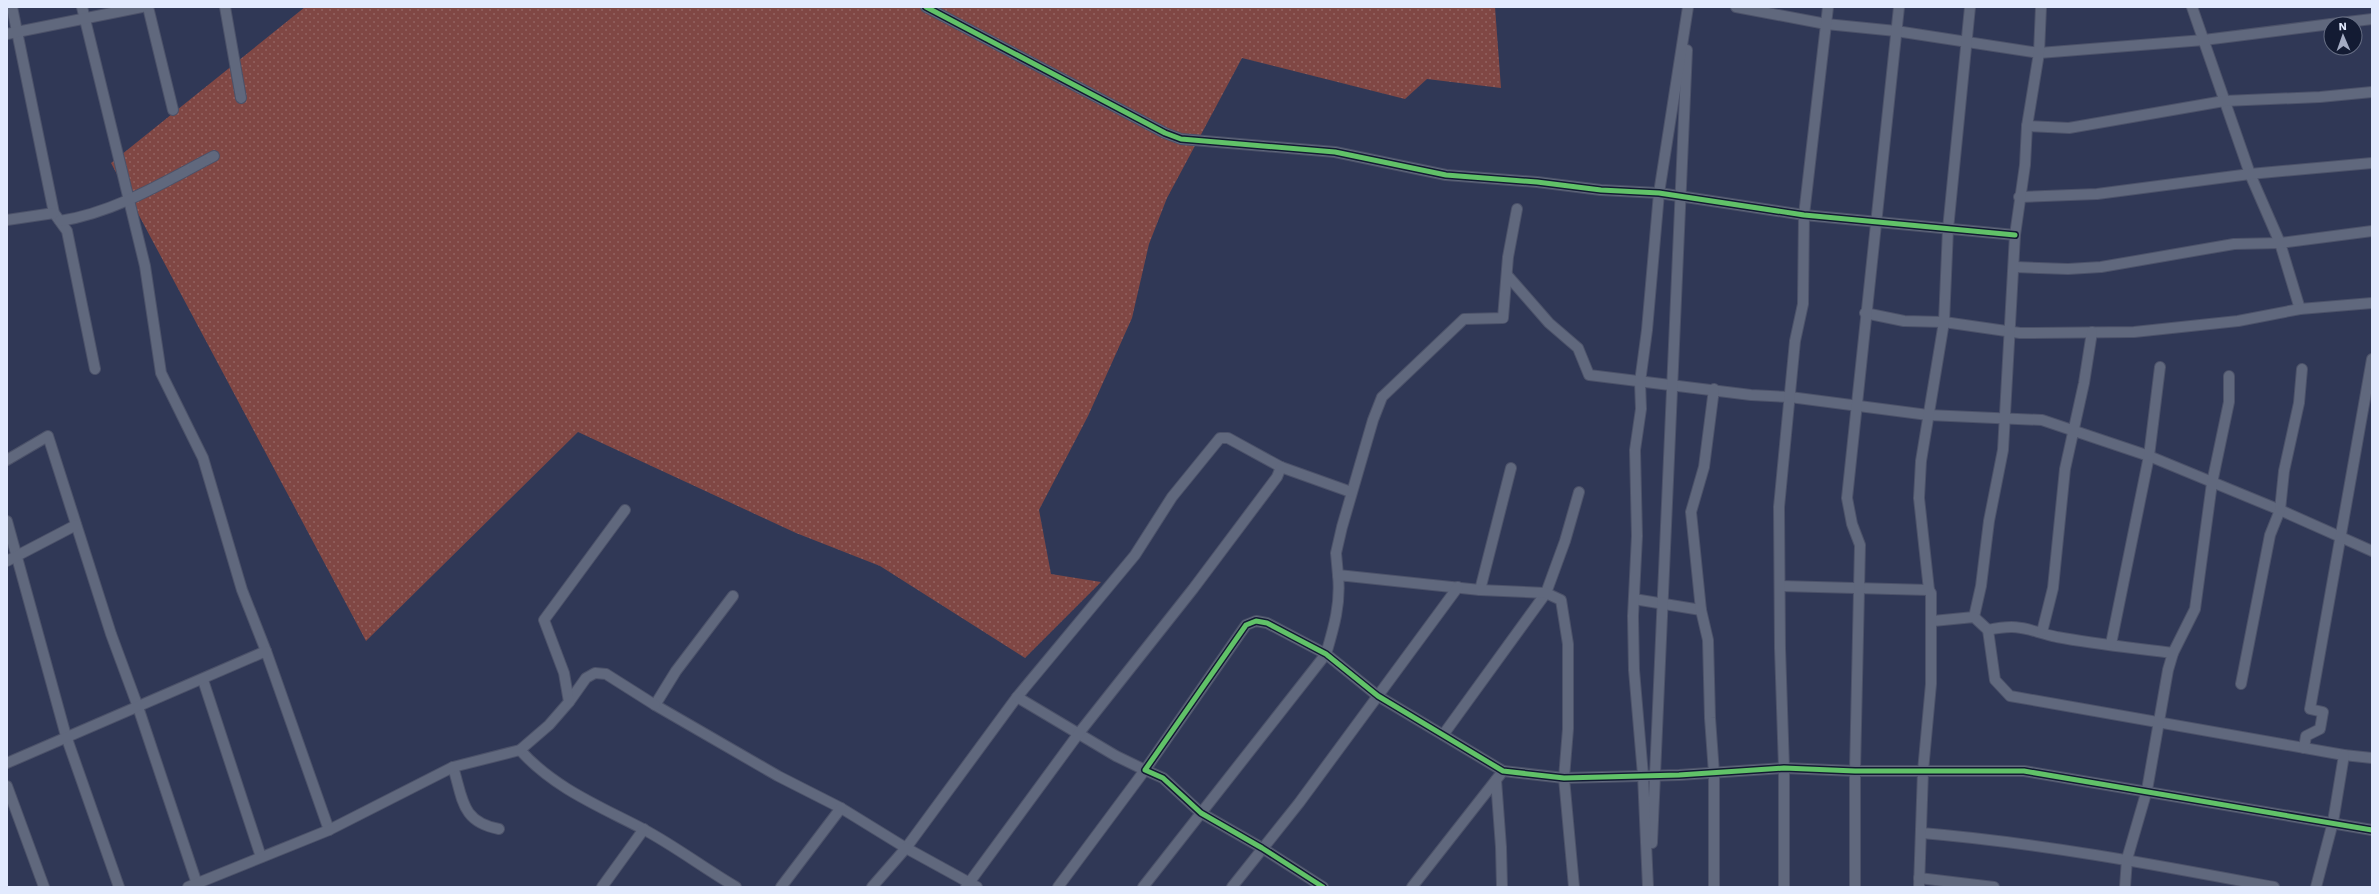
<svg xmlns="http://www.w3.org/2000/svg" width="2379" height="894" font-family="'Work Sans',sans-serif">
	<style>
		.grass { fill: url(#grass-dots) }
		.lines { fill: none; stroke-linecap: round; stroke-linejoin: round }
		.street-casing { stroke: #4c5269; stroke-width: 12 }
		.street { stroke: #60687d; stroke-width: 10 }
		.cycleway-casing { stroke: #131b33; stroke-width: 8 }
		.cycleway { stroke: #61c268; stroke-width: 5 }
	</style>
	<defs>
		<pattern id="grass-dots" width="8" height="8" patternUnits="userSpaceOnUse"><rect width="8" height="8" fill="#804744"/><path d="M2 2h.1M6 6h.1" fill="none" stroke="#926260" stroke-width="1.8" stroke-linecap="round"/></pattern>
	</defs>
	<rect width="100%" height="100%" fill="#303856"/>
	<path class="grass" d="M305,7H1495L1501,88L1427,79L1405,99L1242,58L1167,198L1149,244L1132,318L1088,416L1039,510L1051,574L1101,582L1025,658L880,566L796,533L578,432L366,641L111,163Z"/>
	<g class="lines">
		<defs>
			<g id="street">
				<path d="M12,7L54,213L67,231L95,369"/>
				<path d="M82,7L145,266L161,373L203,458L242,590L266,651"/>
				<path d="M148,7L173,110"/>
				<path d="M225,7L241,98"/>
				<path d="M926,7L1165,133L1181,139L1335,152L1446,175L1537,182L1601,190L1659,193L1804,215L2015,235"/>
				<path d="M1736,7L1826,24L1896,31L2039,53L2204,40L2331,24"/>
				<path d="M2192,7L2250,174L2280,243L2300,309"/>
				<path d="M2331,24L2372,19"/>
				<path d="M7,34L142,7"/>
				<path d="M2027,126L2069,128L2224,101L2320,97L2372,92"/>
				<path d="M2019,197L2097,194L2250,174L2372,163"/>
				<path d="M7,220L54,213"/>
				<path d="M60,221C116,212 164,182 214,156"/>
				<path d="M2015,267L2068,269L2101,267L2234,244L2280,243L2372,231"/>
				<path d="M1507,275L1549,323L1578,348L1589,375L1751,395L1790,397L1928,415L2042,420L2149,456L2280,510L2372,551"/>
				<path d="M1865,313L1904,321L1944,322L2020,333L2134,332L2238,321L2300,309L2372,303"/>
				<path d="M7,460L48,436L111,634L138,707L197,884"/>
				<path d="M7,521L66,736L119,887"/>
				<path d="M7,561L76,525"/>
				<path d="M1338,575L1336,553L1342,527L1373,420L1382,397L1464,319L1503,318L1508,257L1517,209"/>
				<path d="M1780,586L1929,590"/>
				<path d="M1480,590L1511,468"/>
				<path d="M733,596L676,671L655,705L778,776L841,808L906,848L1017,697L1135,555L1172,497L1220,438H1228L1281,467"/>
				<path d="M1634,599L1701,610"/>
				<path d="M1974,617L1981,586L1989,521L2003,450L2015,235L2025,165L2027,126L2039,53L2041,7"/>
				<path d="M1933,621L1974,617L1988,630C2021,623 2026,630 2057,637C2094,644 2135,648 2173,653"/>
				<path d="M1988,630L1995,680L2010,696L2344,755L2372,758"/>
				<path d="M2042,632L2053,588L2065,469L2084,383L2092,332"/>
				<path d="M2111,644L2149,456L2160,367"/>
				<path d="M203,680L261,857"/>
				<path d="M2241,684L2270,535L2280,510L2284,471L2299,403L2302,369"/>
				<path d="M1017,697L1116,756L1145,770L1058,887"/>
				<path d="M569,702L586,678L595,673L606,674L655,705"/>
				<path d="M1443,735L1546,593L1565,541L1579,492"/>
				<path d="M2304,748L2306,736L2320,729L2323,712L2310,709L2372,359"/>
				<path d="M520,750C554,788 599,806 643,829C675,846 705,869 736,887"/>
				<path d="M7,763L266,651L329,830"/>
				<path d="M453,767C463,799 461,822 499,829"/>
				<path d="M1496,780L1501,847L1502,887"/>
				<path d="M7,786L44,887"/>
				<path d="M1922,833C2041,843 2157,865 2274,887"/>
				<path d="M1652,843L1687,50"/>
				<path d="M1919,878L1994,887"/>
				<path d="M188,887L329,830L453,767L520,750L549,725L569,702L564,673L544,620L625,510"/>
				<path d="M602,887L644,829"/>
				<path d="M781,887L841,808"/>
				<path d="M872,887L906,848L977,887"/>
				<path d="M966,887L1079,733L1193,589L1277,477L1281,467L1351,492"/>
				<path d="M1143,887L1326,654C1334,627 1341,603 1338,575L1480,590L1546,593L1561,600L1568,644V729L1564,778L1574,887"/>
				<path d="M1232,887L1299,803L1458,587"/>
				<path d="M1323,887L1262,848L1201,813L1163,778L1145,770L1246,625L1256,621L1267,623L1326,654L1378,696L1503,771L1564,778L1679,775L1784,768L1855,771H2024L2372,830"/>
				<path d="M1412,887L1503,771"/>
				<path d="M1648,887L1643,775L1634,670L1633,616L1637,536L1635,450L1641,409L1640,382L1647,330L1659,193L1688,7"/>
				<path d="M1714,887V773L1710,718L1708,640L1701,610L1691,512L1704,467L1714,389"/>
				<path d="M1784,887V768L1780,648L1779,507L1795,341L1803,304L1804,215L1828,7"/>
				<path d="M1855,887V771L1860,545L1852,524L1847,498L1899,7"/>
				<path d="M1919,887L1923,771L1931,684V593L1929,590L1919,498L1921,461L1944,322L1948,229L1970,7"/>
				<path d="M2125,887L2127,859L2147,790L2168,670L2173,653L2195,609L2212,483L2229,402V376"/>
				<path d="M2316,887L2333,822L2344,755"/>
			</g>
		</defs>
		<use href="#street" class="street-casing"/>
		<use href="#street" class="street"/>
		<defs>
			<g id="cycleway">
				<path d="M926,7L1165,133L1181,139L1335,152L1446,175L1537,182L1601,190L1659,193L1804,215L2015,235"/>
				<path d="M1323,887L1262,848L1201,813L1163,778L1145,770L1246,625L1256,621L1267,623L1326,654L1378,696L1503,771L1564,778L1679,775L1784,768L1855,771H2024L2372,830"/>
			</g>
		</defs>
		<use href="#cycleway" class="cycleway-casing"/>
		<use href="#cycleway" class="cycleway"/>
	</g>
	<rect width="2379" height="894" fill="none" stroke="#e2eafe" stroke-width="16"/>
	<g transform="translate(2343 36) rotate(358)"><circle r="19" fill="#131b33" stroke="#666e84"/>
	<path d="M0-3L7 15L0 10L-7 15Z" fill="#a4acc3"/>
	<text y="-6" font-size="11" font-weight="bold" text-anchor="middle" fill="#e2eafe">N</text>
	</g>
</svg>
